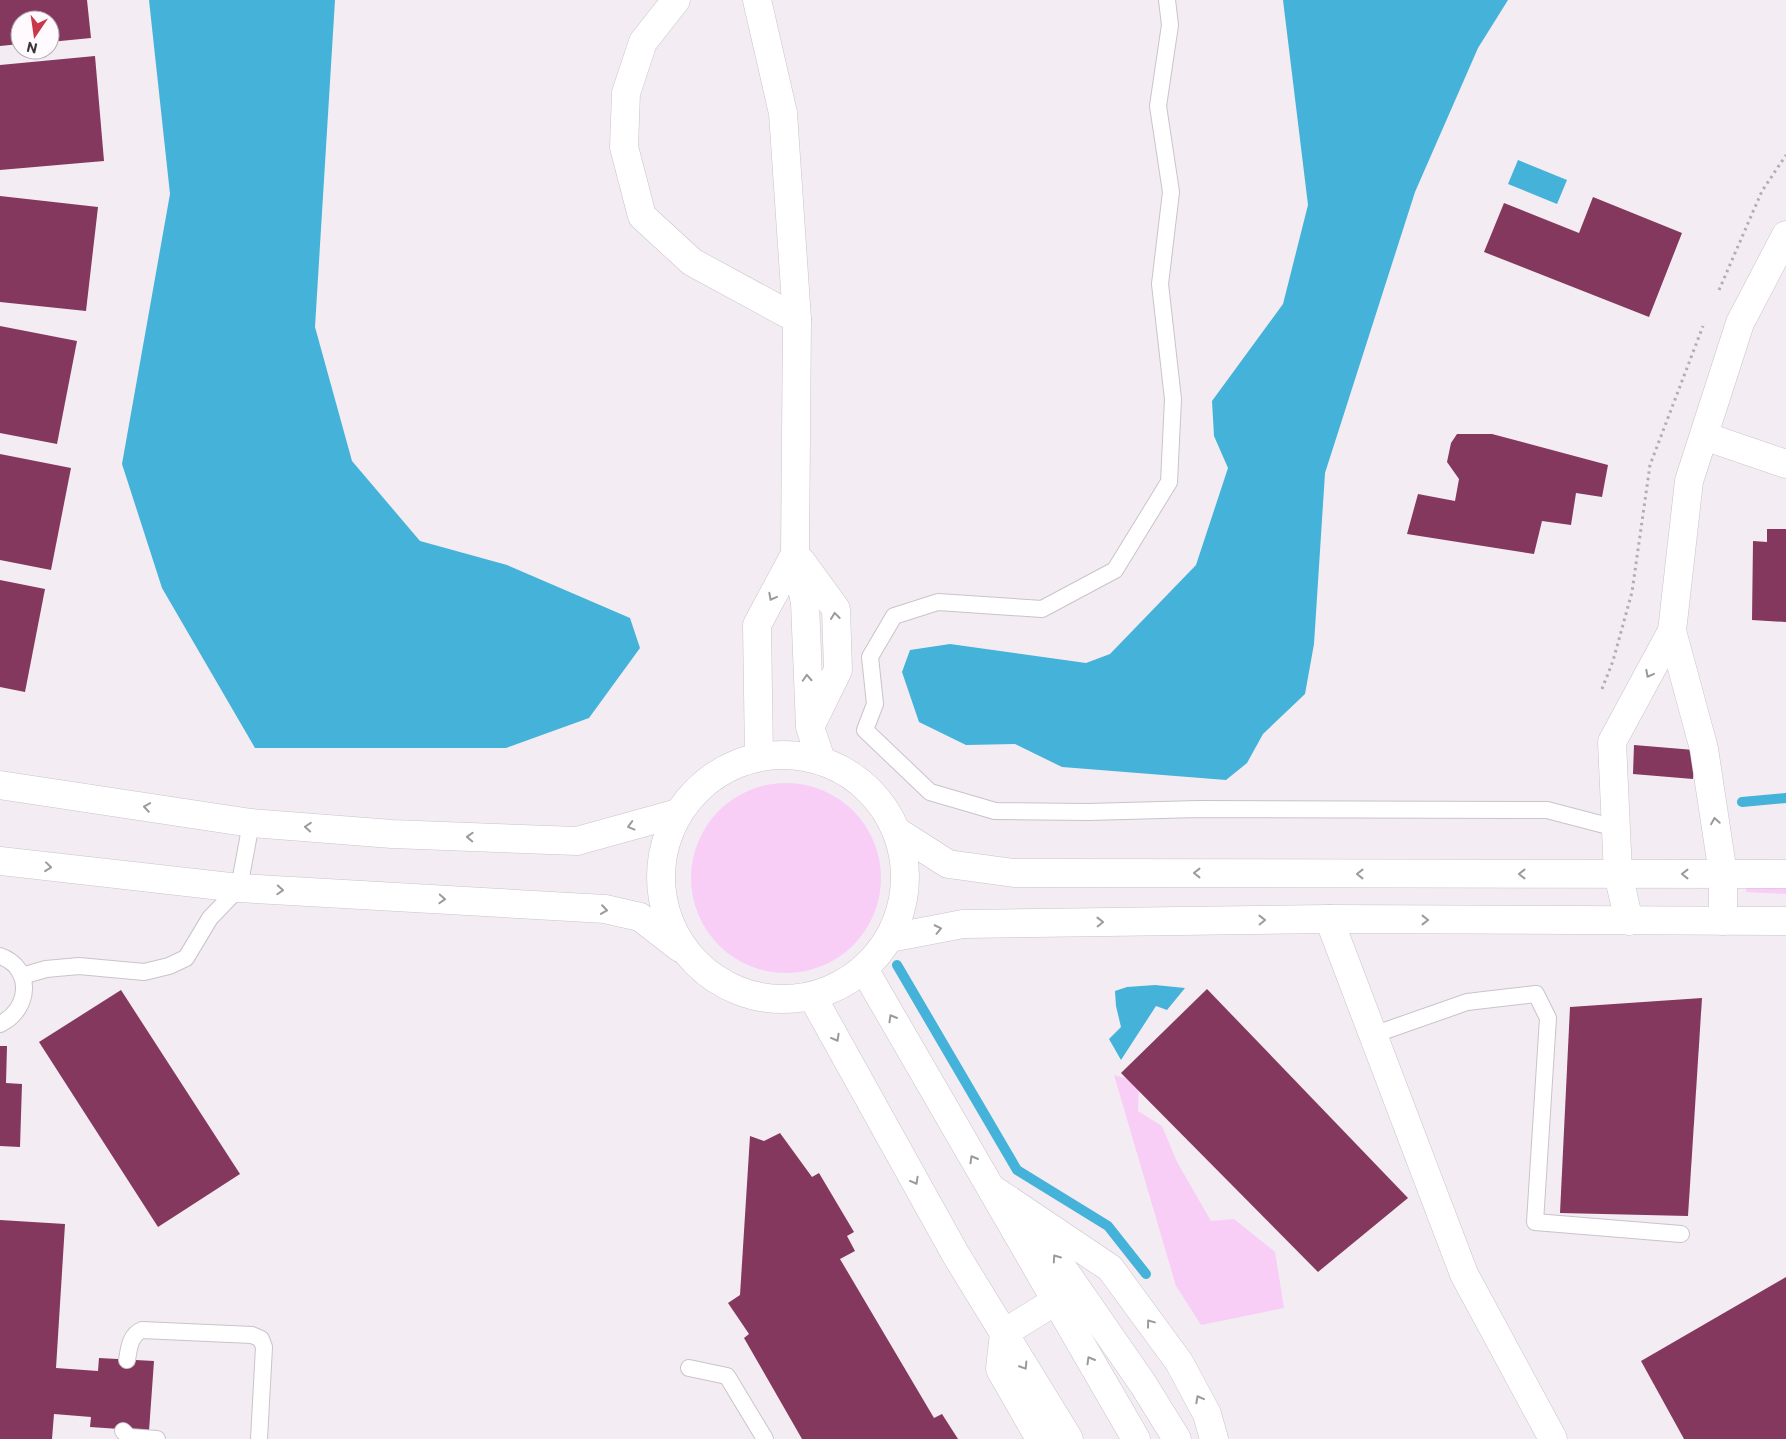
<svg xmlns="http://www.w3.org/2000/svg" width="1786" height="1439" font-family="Commissioner,sans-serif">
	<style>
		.green { fill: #f8cef7 }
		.water { fill: #44b2d9 }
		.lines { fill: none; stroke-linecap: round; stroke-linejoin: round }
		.stream { stroke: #44b2d9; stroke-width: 10 }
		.building { fill: #84385e }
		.lane-casing { stroke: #cac3ca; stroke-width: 18 }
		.street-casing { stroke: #cac3ca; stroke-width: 29 }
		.secondary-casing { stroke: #cac3ca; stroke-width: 29 }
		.path { stroke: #b3adb3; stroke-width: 3; stroke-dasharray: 2.5 4; stroke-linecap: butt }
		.lane { stroke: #fff; stroke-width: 16 }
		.street { stroke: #fff; stroke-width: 28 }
		.secondary { stroke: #fff; stroke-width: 28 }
		.oneway { stroke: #9c9b9c }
	</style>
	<rect width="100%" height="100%" fill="#f3ecf3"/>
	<g class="green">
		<circle cx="786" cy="878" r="95"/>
		<path d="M1786,883V894L1746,892L1747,885Z"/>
		<path d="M1114,1075L1139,1082L1138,1111L1162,1126L1177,1162L1211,1221L1234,1219L1275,1252L1284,1308L1201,1325L1176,1286Z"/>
	</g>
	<g class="water">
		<path d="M149,0H335L315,327L352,461L420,541L507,565L630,618L640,648L589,718L506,748H255L162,588L122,464L170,194Z"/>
		<path d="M1283,0H1508L1478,48L1415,192L1325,473L1314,644L1305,694L1263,734L1247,763L1226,780L1062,767L1015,744L966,745L919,722L902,672L910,650L950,644L1086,663L1110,654L1196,565L1228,468L1214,436L1212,401L1283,304L1308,205Z"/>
		<path d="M1518,160L1567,180L1557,204L1508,184Z"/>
		<path d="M1155,985L1185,988L1167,1010L1156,1006L1121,1060L1109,1039L1121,1027L1116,1006L1115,991L1127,987Z"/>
	</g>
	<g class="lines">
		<g class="stream">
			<path d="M1742,802L1786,798"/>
			<path d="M897,965L1017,1170L1108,1226L1146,1274"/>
		</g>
	</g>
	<g class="building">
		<path d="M0,0H87L91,38L50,42V20H20V44L0,46Z"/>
		<path d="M95,56L104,161L0,170V65Z"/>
		<path d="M0,196L98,207L86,311L0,302Z"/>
		<path d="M1593,197L1682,233L1649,317L1484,252L1504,203L1579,233Z"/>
		<path d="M0,326L77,341L57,444L0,433Z"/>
		<path d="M1457,434H1492L1608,465L1602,497L1576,493L1571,525L1542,521L1534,554L1407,534L1418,494L1455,501L1459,479L1447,462L1451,443Z"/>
		<path d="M0,454L71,468L51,570L0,560Z"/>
		<path d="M1767,529H1786V622L1752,620L1753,541L1767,542Z"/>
		<path d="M0,580L45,589L25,692L0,687Z"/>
		<path d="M1634,745L1694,750L1693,779L1633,774Z"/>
		<path d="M1207,989L1408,1198L1318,1272L1121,1073Z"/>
		<path d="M121,990L240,1174L158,1227L39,1042Z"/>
		<path d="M1702,998L1688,1216L1560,1213L1570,1007Z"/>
		<path d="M0,1046H7L6,1083L22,1084L20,1147L0,1146Z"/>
		<path d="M780,1133L812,1177L819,1173L854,1232L847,1236L855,1251L840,1259L934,1418L942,1414L958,1439H802L744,1338L749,1334L728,1303L740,1295L750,1136L764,1141Z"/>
		<path d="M0,1220L65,1224L56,1368L98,1371L99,1358L154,1361L149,1431L90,1427L91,1417L54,1414L52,1439H0Z"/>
		<path d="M1786,1277V1439H1684L1641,1361Z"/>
	</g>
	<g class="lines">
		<defs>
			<g id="lane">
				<path d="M1167,0L1170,25L1158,106L1171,192L1160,284L1173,399L1169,482L1115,570L1042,609L938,602L894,616L870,657L875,704L865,730L930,792L995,811L1088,812L1198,809L1547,810L1616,828"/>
				<path d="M0,956C34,968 30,1010 0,1024"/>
				<path d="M22,976L46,969L79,966L144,972L169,966L186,958L210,918L239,888L251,823"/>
				<path d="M1373,1035L1467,1002L1536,994L1548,1018L1535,1222L1681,1234"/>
				<path d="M127,1360C129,1348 130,1335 142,1330L252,1335L261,1339L264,1347L259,1439"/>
				<path d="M689,1368L727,1376L765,1439"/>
				<path d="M123,1431L129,1437L157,1439"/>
			</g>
			<g id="street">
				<path d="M676,0L643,42L626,93L624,147L642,216L692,262L797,319"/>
				<path d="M757,0L783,113L797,319L795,554L805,603L810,727L821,760"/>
				<path d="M1704,436L1786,464"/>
				<path d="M801,561L836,609L838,670L811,725"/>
				<path d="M759,757L757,625L795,554"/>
				<path d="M898,832L948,864L1014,873L1786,874"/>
				<path d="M1329,919L1464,1274L1553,1439"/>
				<path d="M1629,921L1618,874L1612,742L1672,631"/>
				<path d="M1723,921V874L1704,749L1672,631L1689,481L1740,323L1786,235"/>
				<path d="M890,938L963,924L1329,919L1786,921"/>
				<path d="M864,969L1136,1439"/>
				<path d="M812,996L956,1255L1069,1439"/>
				<path d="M997,1192L1110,1268L1179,1362L1207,1414L1214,1439"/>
				<path d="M1030,1221L1143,1384L1177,1439"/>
				<path d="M1040,1439L1000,1369L1004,1333L1070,1292"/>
			</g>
			<g id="secondary">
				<circle cx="783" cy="877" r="122"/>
				<path d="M0,785L251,823L392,834L577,841L678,813"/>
				<path d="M0,861L239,888L605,909L640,917L680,948"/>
			</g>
		</defs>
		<use href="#lane" class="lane-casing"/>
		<use href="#street" class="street-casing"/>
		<use href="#secondary" class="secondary-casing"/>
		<g class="path">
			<path d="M1719,290L1762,191L1786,155"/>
			<path d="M1602,689L1613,661L1632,592L1650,465L1703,326"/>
		</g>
		<use href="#lane" class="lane"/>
		<use href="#street" class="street"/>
		<use href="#secondary" class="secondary"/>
	</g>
	<defs><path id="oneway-chevron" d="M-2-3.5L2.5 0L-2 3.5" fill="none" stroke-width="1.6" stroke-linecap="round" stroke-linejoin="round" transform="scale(1.25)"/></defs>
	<g class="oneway">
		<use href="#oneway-chevron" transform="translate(772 597) rotate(118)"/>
		<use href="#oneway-chevron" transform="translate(835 616) rotate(-97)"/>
		<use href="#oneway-chevron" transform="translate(1649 674) rotate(118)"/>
		<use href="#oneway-chevron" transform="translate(807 678) rotate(-93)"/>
		<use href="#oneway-chevron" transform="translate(147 807) rotate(-171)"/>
		<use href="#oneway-chevron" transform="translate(1715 821) rotate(-99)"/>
		<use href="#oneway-chevron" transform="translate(631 826) rotate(165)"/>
		<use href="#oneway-chevron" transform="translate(308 827) rotate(-176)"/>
		<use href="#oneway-chevron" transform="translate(470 837) rotate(-178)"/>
		<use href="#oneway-chevron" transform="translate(48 867) rotate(6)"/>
		<use href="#oneway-chevron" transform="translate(1197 873) rotate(-180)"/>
		<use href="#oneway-chevron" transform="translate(1360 874) rotate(-180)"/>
		<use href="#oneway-chevron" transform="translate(1522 874) rotate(-180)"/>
		<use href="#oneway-chevron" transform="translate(1685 874) rotate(-180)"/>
		<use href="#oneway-chevron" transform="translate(280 890) rotate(3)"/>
		<use href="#oneway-chevron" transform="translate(442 899) rotate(3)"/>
		<use href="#oneway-chevron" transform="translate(604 910) rotate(8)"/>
		<use href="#oneway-chevron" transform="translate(1262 920) rotate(-1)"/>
		<use href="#oneway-chevron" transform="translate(1425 920)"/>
		<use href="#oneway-chevron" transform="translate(1100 922) rotate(-1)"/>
		<use href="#oneway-chevron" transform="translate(938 929) rotate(-12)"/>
		<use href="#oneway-chevron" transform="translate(892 1018) rotate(-120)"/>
		<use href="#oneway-chevron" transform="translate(836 1038) rotate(61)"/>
		<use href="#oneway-chevron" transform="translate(973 1159) rotate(-120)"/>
		<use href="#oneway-chevron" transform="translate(915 1181) rotate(61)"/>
		<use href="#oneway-chevron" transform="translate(1056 1258) rotate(-125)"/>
		<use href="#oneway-chevron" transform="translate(1150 1323) rotate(-127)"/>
		<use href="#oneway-chevron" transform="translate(1090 1360) rotate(-120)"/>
		<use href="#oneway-chevron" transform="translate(1024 1366) rotate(58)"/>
		<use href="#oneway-chevron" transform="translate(1199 1399) rotate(-118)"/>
	</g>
	<g transform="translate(35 35) rotate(193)"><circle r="24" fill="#fefafe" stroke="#b0acb0"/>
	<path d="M0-4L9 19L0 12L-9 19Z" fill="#c8384a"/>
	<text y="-8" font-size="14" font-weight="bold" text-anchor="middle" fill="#3a373a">N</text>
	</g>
</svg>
